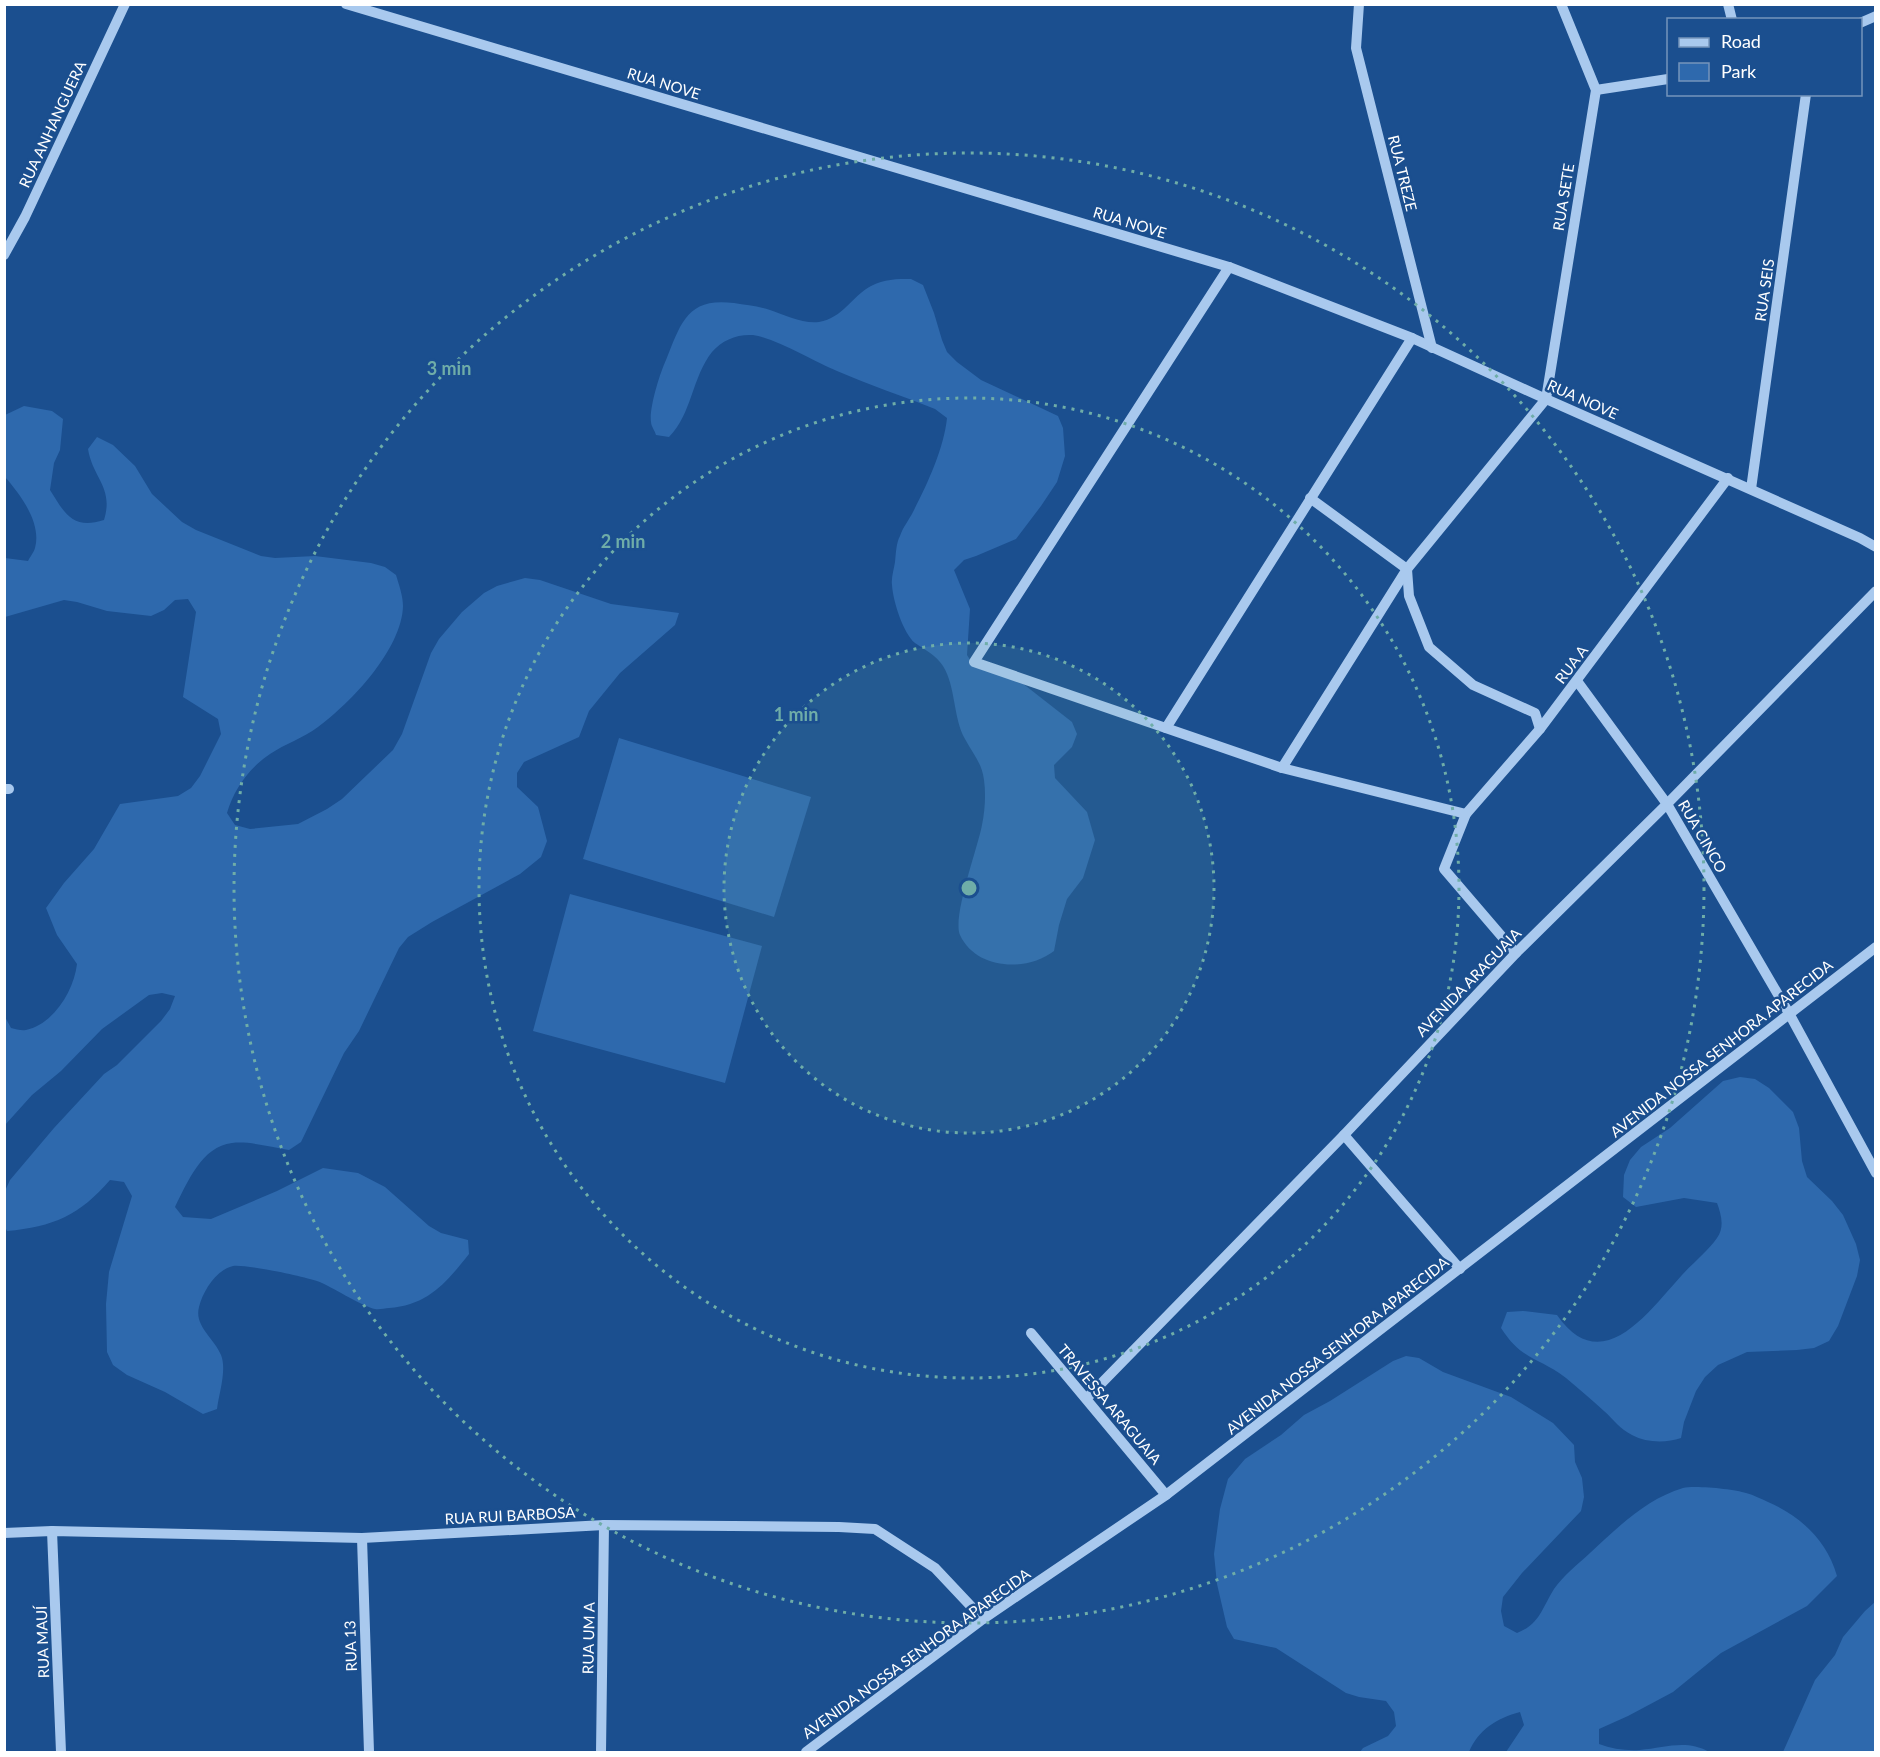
<svg xmlns="http://www.w3.org/2000/svg" width="1880" height="1757" font-family="Lato,sans-serif">
	<style>
		.green { fill: #2e69ad }
		.lines { fill: none; stroke-linecap: round; stroke-linejoin: round }
		.minor { stroke: #a9c9ee; stroke-width: 10 }
		.ring { fill: none; stroke: #6fada8; stroke-width: 3; stroke-dasharray: 3 6 }
		.labels { text-anchor: middle; dominant-baseline: central; stroke-width: 5; stroke-linejoin: round; paint-order: stroke }
		.street-label { font-size: 15px; fill: #fff; stroke: #1b4f8f }
		.centre { fill: #6fada8; stroke: #1b4f8f; stroke-width: 3 }
		.ring-label { font-size: 18px; text-anchor: middle; font-weight: bold; fill: #6fada8; stroke: #1b4f8f; stroke-width: 5; stroke-linejoin: round; paint-order: stroke }
	</style>
	<rect width="100%" height="100%" fill="#1b4f8f"/>
	<g class="green">
		<path d="M911,279L923,285L934,313L942,340L947,352L957,362L981,380L1058,416L1063,428L1065,456L1057,482L1041,506L1016,539L976,556L964,560L954,570L970,609L967,655L974,666L1017,679L1072,722L1077,734L1072,747L1054,765L1055,778L1087,812L1095,840L1083,878L1067,899L1059,925L1054,951C1027,972 976,970 960,935C952,917 978,847 982,825C985,810 986,794 984,780C982,763 973,754 965,739C953,718 956,687 943,666C936,655 925,650 915,643C903,633 893,601 892,585C891,578 894,569 895,562C896,554 896,543 900,536C903,527 909,520 913,512C927,485 944,448 947,418L935,409C903,396 869,385 837,371C815,362 775,338 753,335C737,334 722,340 712,352C692,377 692,414 669,437L656,435C655,431 651,426 651,422C649,408 660,373 666,360C681,323 687,297 734,303C746,305 759,306 770,310C784,315 803,324 819,322C843,318 852,296 871,286C884,279 897,279 911,279Z"/>
		<path d="M24,406L52,411L63,419L60,450L54,463L50,490C65,514 73,530 104,520C114,487 93,479 88,449L97,437L113,445L135,466L152,494L182,522L196,530L261,556L275,558L315,556L371,563L385,567L396,575C399,585 403,596 403,606C402,649 351,703 318,727C303,738 285,744 270,754C249,768 234,789 227,813L235,825L250,829L298,824L327,809L342,799L393,750L402,734L431,653L439,639L462,612L484,593L497,586L525,578L540,580L611,604L679,613L675,625L620,673L589,711L579,737L524,762L517,773V787L538,807L547,841L541,857L520,874L432,922L408,937L399,948L359,1031L344,1053L301,1142L289,1150C271,1147 250,1141 232,1143C202,1146 187,1183 175,1207L183,1217L211,1219L277,1191L323,1168L358,1173L385,1187L429,1226L441,1233L468,1240L469,1254C446,1283 428,1305 389,1308C385,1308 379,1310 375,1309C364,1307 335,1289 322,1283C309,1277 245,1264 233,1266C216,1270 203,1291 199,1307C194,1326 214,1338 221,1355C227,1370 219,1393 217,1409L203,1414L165,1392L127,1375L113,1365L107,1352L106,1304L109,1272L132,1196L124,1182L110,1180C80,1215 53,1227 7,1231L5,1227V1191L10,1180L54,1128L104,1074L117,1065L161,1021L170,1009L175,996L162,993L149,995L102,1029L61,1071L32,1095L5,1125V1017L11,1028C16,1029 21,1031 26,1030C54,1024 74,990 77,964L57,935L46,908L64,883L94,849L120,804L178,796L191,788L200,776L221,734L218,719L183,697L196,612L188,599L175,600L164,610L151,616L107,611L77,602L64,600L5,617V558L28,561C30,557 34,552 35,548C42,523 20,494 5,477V415Z"/>
		<path d="M619,738L811,797L774,917L583,859Z"/>
		<path d="M570,894L762,946L725,1083L533,1031Z"/>
		<path d="M1740,1077L1755,1079L1769,1088L1793,1112L1799,1128L1802,1161L1807,1177L1832,1201L1843,1215L1856,1244L1860,1260L1857,1276L1838,1326L1829,1341L1814,1348L1797,1350L1747,1352L1718,1365L1705,1377L1696,1391L1684,1422L1681,1438C1666,1443 1647,1443 1632,1435C1620,1429 1614,1420 1604,1411C1592,1400 1579,1389 1566,1378C1539,1357 1522,1361 1501,1328L1507,1312L1523,1311L1557,1315C1602,1380 1649,1311 1682,1275C1693,1263 1708,1251 1717,1238C1725,1227 1721,1214 1717,1203L1684,1198L1636,1207L1623,1197L1624,1175L1630,1160L1641,1147L1670,1128L1723,1081Z"/>
		<path d="M1406,1356L1419,1358L1443,1372L1511,1397L1553,1423L1574,1445L1575,1462L1582,1478L1584,1497L1581,1511L1522,1573L1503,1597L1501,1611L1504,1626L1517,1633C1540,1624 1542,1608 1554,1589C1563,1576 1578,1564 1590,1553C1617,1528 1646,1499 1683,1488C1694,1485 1734,1489 1746,1493C1754,1495 1761,1499 1768,1502C1800,1516 1827,1540 1837,1576L1807,1606L1721,1653L1673,1692L1628,1716L1599,1729V1744C1612,1749 1627,1751 1640,1750C1665,1748 1686,1739 1709,1752H1506L1524,1725L1520,1712C1497,1718 1478,1730 1469,1752H1360L1363,1748L1388,1736L1396,1726L1394,1712L1386,1701L1359,1697L1346,1693L1276,1648L1234,1639L1227,1627L1217,1584L1214,1554L1220,1509L1228,1479L1245,1459L1281,1435L1304,1415L1330,1401L1393,1361Z"/>
		<path d="M1875,1602V1752H1783L1815,1680L1835,1655L1843,1637L1865,1611Z"/>
	</g>
	<g class="lines">
		<g class="minor">
			<path d="M346,4L1229,267L1412,338L1546,399L1860,538L1876,547"/>
			<path d="M1359,4L1356,48L1432,348"/>
			<path d="M1728,4L1732,20"/>
			<path d="M1860,23L1876,16"/>
			<path d="M1596,90L1668,79"/>
			<path d="M4,255L25,217L125,4"/>
			<path d="M1229,267L974,662L1282,768L1466,814"/>
			<path d="M1751,489L1806,94"/>
			<path d="M1310,498L1407,569L1409,596L1429,647L1473,685L1535,713L1540,729"/>
			<path d="M1577,681L1667,804L1790,1015L1876,1173"/>
			<path d="M1166,728L1412,338"/>
			<path d="M1282,768L1407,569L1546,399L1596,90L1561,4"/>
			<path d="M4,789H9"/>
			<path d="M1516,953L1444,869L1466,814L1540,729L1728,478"/>
			<path d="M1344,1135L1460,1269"/>
			<path d="M1031,1333L1166,1495"/>
			<path d="M1087,1398L1344,1135L1516,953L1667,804L1876,591"/>
			<path d="M52,1531L61,1752"/>
			<path d="M4,1533L52,1531L362,1538L604,1525L839,1527L875,1529L935,1568L983,1619"/>
			<path d="M362,1538L369,1752"/>
			<path d="M601,1752L604,1525"/>
			<path d="M806,1752L983,1619L1166,1495L1876,947"/>
		</g>
	</g>
	<circle cx="969" cy="888" r="245" fill="#6fada8" fill-opacity=".12"/>
	<g class="ring">
		<circle cx="969" cy="888" r="245"/>
		<circle cx="969" cy="888" r="490"/>
		<circle cx="969" cy="888" r="735"/>
	</g>
	<g class="labels">
		<g class="street-label">
			<text transform="translate(664 83) rotate(17)">RUA NOVE</text>
			<text transform="translate(52 124) rotate(-65)">RUA ANHANGUERA</text>
			<text transform="translate(1403 173) rotate(76)">RUA TREZE</text>
			<text transform="translate(1563 197) rotate(-81)">RUA SETE</text>
			<text transform="translate(1130 222) rotate(17)">RUA NOVE</text>
			<text transform="translate(1764 290) rotate(-82)">RUA SEIS</text>
			<text transform="translate(1583 399) rotate(24)">RUA NOVE</text>
			<text transform="translate(1571 664) rotate(-53)">RUA A</text>
			<text transform="translate(1703 836) rotate(60)">RUA CINCO</text>
			<text transform="translate(1468 982) rotate(-46)">AVENIDA ARAGUAIA</text>
			<text transform="translate(1721 1048) rotate(-38)">AVENIDA NOSSA SENHORA APARECIDA</text>
			<text transform="translate(1337 1345) rotate(-38)">AVENIDA NOSSA SENHORA APARECIDA</text>
			<text transform="translate(1110 1404) rotate(50)">TRAVESSA ARAGUAIA</text>
			<text transform="translate(510 1515) rotate(-3)">RUA RUI BARBOSA</text>
			<text transform="translate(588 1638) rotate(-89)">RUA UM A</text>
			<text transform="translate(42 1642) rotate(-92)">RUA MAUÍ</text>
			<text transform="translate(350 1646) rotate(-92)">RUA 13</text>
			<text transform="translate(916 1653) rotate(-36)">AVENIDA NOSSA SENHORA APARECIDA</text>
		</g>
	</g>
	<circle cx="969" cy="888" r="9" class="centre"/>
	<g class="ring-label">
		<text x="449" y="375">3 min</text>
		<text x="623" y="548">2 min</text>
		<text x="796" y="721">1 min</text>
	</g>
	<rect width="1880" height="1757" fill="none" stroke="#ffffff" stroke-width="12"/>
	<rect x="1667" y="18" width="195" height="78" fill="#1b4f8f" stroke="#7695bc" stroke-width="1.5"/>
	<rect x="1679" y="38" width="30" height="9" fill="#a9c9ee" stroke="#7695bc" stroke-width="1.5"/>
	<text x="1721" y="48" font-size="18" fill="#ffffff">Road</text>
	<rect x="1679" y="63" width="30" height="18" fill="#2e69ad" stroke="#7695bc" stroke-width="1.5"/>
	<text x="1721" y="78" font-size="18" fill="#ffffff">Park</text>
</svg>
